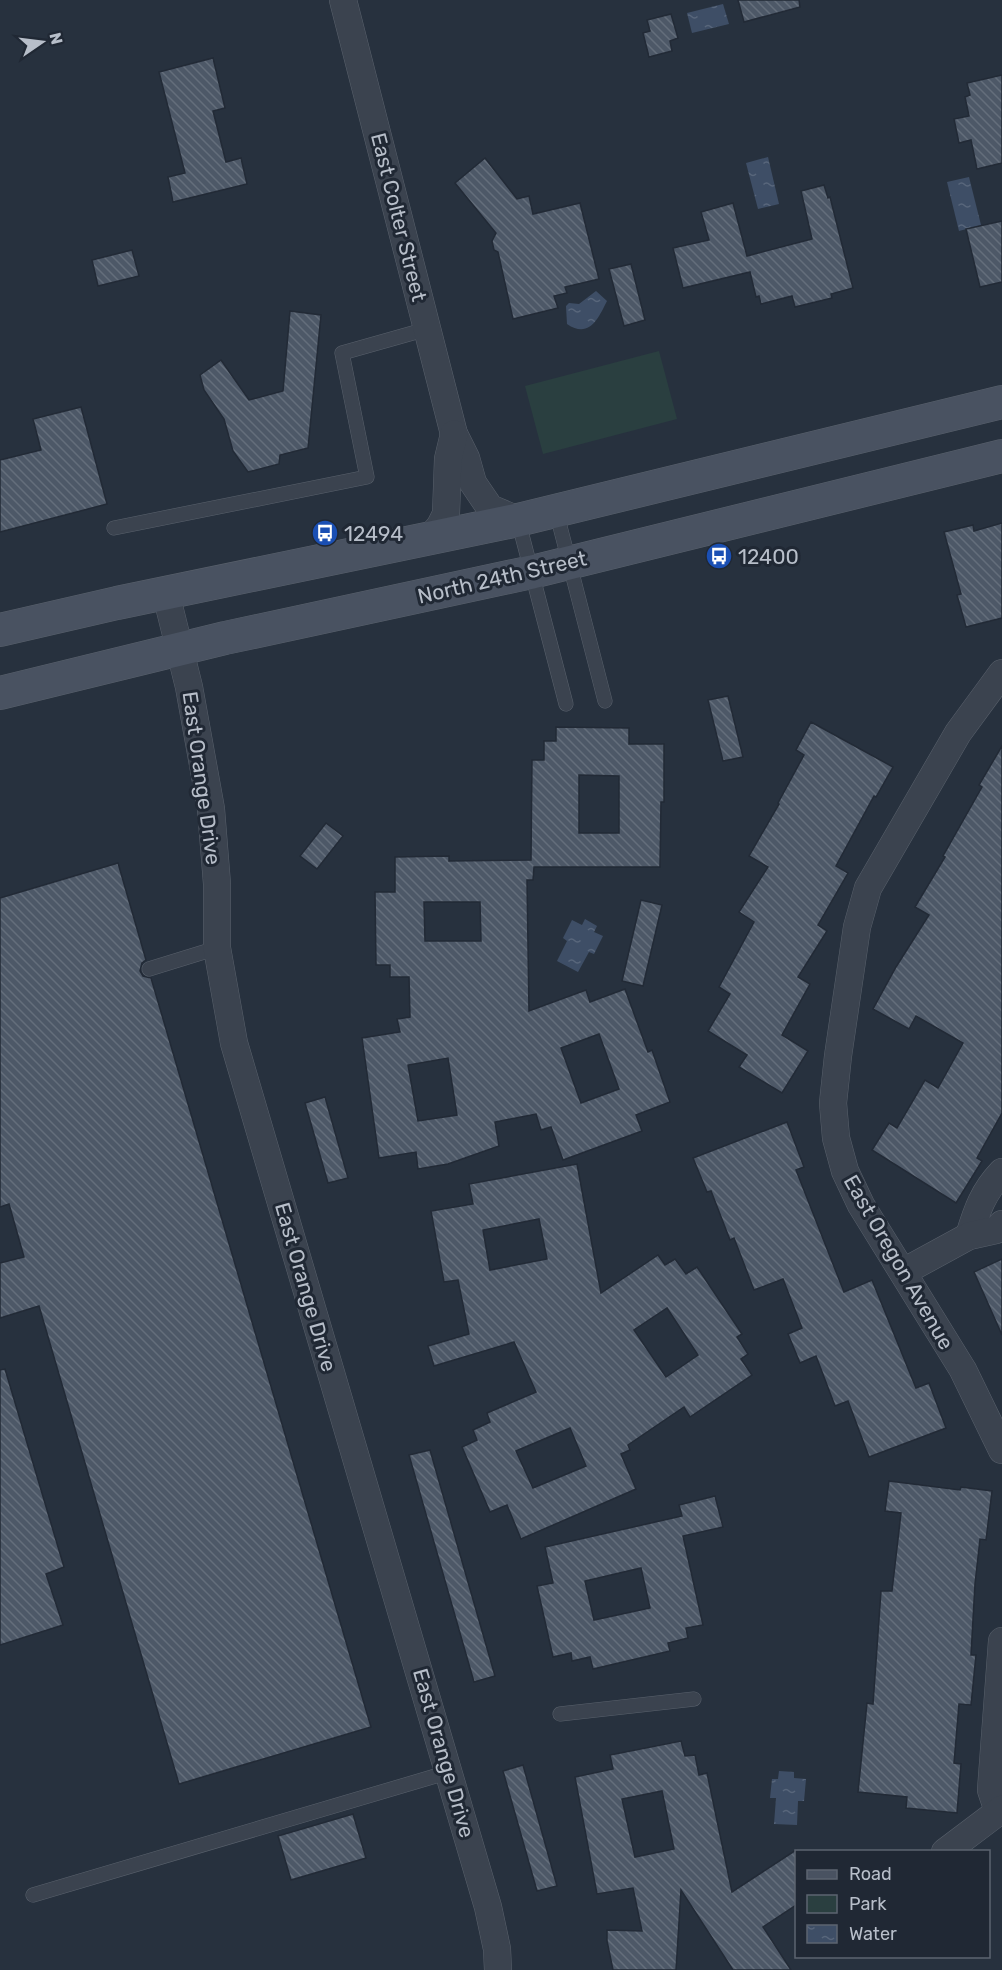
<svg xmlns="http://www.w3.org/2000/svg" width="1002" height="1970" font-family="Rubik,sans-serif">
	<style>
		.park { fill: #2a3f40 }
		.water { fill: url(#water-ripples) }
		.building { fill: url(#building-back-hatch); stroke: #222a36; stroke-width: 1.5; fill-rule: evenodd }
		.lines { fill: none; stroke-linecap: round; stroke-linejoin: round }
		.service-casing { stroke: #59616c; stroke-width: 15 }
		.minor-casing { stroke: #59616c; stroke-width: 28 }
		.secondary-casing { stroke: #59616c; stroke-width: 34 }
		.service { stroke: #3b434f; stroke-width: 14 }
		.minor { stroke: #3b434f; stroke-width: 27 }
		.secondary { stroke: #495261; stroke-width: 33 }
		.labels { text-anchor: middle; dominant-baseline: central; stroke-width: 6; stroke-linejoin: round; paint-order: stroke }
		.street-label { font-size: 21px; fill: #b7bec9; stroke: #202834 }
		.poi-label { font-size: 21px; fill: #b7bec9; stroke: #202834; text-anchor: start }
	</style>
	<defs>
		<pattern id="water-ripples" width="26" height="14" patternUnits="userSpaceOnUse" patternTransform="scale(1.5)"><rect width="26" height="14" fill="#3e4e66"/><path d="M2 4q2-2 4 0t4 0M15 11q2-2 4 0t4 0" fill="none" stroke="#58667b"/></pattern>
		<pattern id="building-back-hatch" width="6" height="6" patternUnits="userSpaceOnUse" patternTransform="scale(1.5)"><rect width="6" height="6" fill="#4d5867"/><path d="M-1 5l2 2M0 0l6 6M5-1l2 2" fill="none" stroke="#646e7b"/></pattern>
	</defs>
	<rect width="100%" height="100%" fill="#27313e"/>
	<path class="park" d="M659,351L677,419L543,454L525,386Z"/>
	<g class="water">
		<path d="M723,4L729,24L692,33L687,13Z"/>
		<path d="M768,157L779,204L758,209L746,163Z"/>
		<path d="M969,177L981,225L959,231L947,182Z"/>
		<path d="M596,291L607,301C598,319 589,339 567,324L566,306L569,303L579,304Z"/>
		<path d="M585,919L597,926L594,932L603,936L594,954L589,952L578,972L557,961L567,941L563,938L572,920L582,925Z"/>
		<path d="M779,1771L794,1772V1778L806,1779L804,1801H798L797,1825L774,1824L776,1798H770L772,1779H778Z"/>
	</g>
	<g class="building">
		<path d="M738,0H799L800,7L744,22Z"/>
		<path d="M671,14L678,38L670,41L672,51L649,57L643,33L650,31L647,20Z"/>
		<path d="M213,58L225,108L213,111L226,162L241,158L247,184L173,202L168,177L185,173L159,72Z"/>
		<path d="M1002,75V163L977,169L971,140L959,143L954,119L969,116L965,97L970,95L967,83Z"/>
		<path d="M485,158L517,199L529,196L533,214L580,203L599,279L565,287L567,293L554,296L558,308L513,319L498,252L494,250L492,241L496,233L455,183Z"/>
		<path d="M824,185L828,198L830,197L853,288L831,294L832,298L795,307L792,296L761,304L759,296L756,297L750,272L683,288L673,248L709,240L701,212L733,203L747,256L812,239L801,191Z"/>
		<path d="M1002,221V282L980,287L966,229Z"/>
		<path d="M132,250L139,276L98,286L92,260Z"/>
		<path d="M631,264L645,320L624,326L609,269Z"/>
		<path d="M290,311L321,315L308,448L280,455L279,464L248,472L233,451L224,419L204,390L200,375L221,360L249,400L283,391Z"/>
		<path d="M81,407L107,504L0,532V460L41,450L33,419Z"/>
		<path d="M1002,523V618L966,627L957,595L961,594L944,532L973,525L974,531Z"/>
		<path d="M728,696L743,757L723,761L708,700Z"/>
		<path d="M811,722L893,767L876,797L874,796L836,866L848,873L818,925L827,931L798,977L810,984L782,1035L808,1051L782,1093L739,1067L747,1055L708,1031L730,994L719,987L754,922L739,912L768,867L749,856L779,804L778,803L804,755L796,750Z"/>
		<path d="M556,727L629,728V744H664V802H661L660,867H534L533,880H527L529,1011L586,990L590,1002L625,989L648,1052L652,1050L670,1102L636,1115L642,1131L563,1160L551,1127L541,1130L536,1114L495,1122L499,1146L448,1164L418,1169L416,1152L379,1158L362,1038L400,1032L397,1019L410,1017L409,977H390V965H376L375,892H395V857L449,856V861L531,860L532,760H544V741H556ZM579,775L619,776V833H579ZM424,902H480L481,941H425ZM599,1034L619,1089L581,1103L561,1048ZM448,1058L457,1115L418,1121L408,1065Z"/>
		<path d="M1002,746V1113L977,1158L982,1161L956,1203L872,1150L889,1123L897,1128L925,1080L938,1088L963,1043L916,1016L909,1029L873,1009L896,967L929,915L915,907L945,857L943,856L982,787L979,785Z"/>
		<path d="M326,823L343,836L317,869L300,856Z"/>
		<path d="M118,863L146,960L142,963L140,971L143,976L151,978L371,1727L179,1784L39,1306L0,1318V1263L24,1257L9,1204L0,1207V898Z"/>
		<path d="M641,900L662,905L643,986L622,981Z"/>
		<path d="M325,1097L348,1178L328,1183L305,1103Z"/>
		<path d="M787,1122L804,1167L796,1170L844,1292L872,1280L916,1388L929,1383L946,1428L869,1457L848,1401L835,1406L816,1356L800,1363L788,1334L802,1328L783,1279L754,1290L734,1238L730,1240L711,1191L707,1192L693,1158Z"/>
		<path d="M577,1164L601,1293L658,1255L665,1265L675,1259L686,1274L697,1267L742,1334L737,1337L748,1354L741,1359L752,1375L690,1417L684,1407L628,1445L630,1450L621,1454L636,1489L521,1539L507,1505L490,1512L462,1447L477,1440L473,1430L490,1422L487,1413L536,1392L514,1342L434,1366L428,1346L469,1334L458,1280L444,1282L431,1211L473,1204L469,1184ZM539,1219L547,1259L490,1270L483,1230ZM667,1308L698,1355L666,1377L634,1330ZM570,1428L586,1466L533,1488L516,1451Z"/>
		<path d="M1002,1259V1335L974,1272Z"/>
		<path d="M5,1369L64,1567L46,1574L63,1625L0,1645V1370Z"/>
		<path d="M430,1450L495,1676L474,1682L409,1455Z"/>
		<path d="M889,1481L960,1490L961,1487L992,1491L986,1540L980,1539L975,1584L971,1655H976L971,1705L959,1704L954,1763L961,1764L957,1813L906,1808L907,1797L858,1792L867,1703L873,1704L881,1591H892L901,1513L885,1511Z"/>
		<path d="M715,1496L723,1527L683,1536L703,1625L686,1628L688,1638L668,1643L670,1651L593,1669L590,1657L572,1661L571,1653L553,1657L537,1586L553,1583L545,1547L682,1516L679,1505ZM641,1568L650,1608L594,1620L585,1581Z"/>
		<path d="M681,1741L685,1756L695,1755L699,1775L707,1773L732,1892L796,1850V1905L763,1927L791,1970H733L681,1890L676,1970H613L607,1941V1930L642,1931L633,1888L597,1894L575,1777L613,1769L610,1755ZM662,1791L674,1849L635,1857L622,1799Z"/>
		<path d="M523,1765L557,1886L537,1891L503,1771Z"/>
		<path d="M353,1814L366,1858L291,1880L278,1836Z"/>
	</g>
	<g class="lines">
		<defs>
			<g id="service">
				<path d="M556,511L605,701"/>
				<path d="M518,520L566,704"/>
				<path d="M114,528L367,477L342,353L427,329"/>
				<path d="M149,969L217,948"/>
				<path d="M560,1714L694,1699"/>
				<path d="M33,1895L449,1772"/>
			</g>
			<g id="minor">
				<path d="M343,0L454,434L466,458L473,483L490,508L518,520"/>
				<path d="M430,538L440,526L446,514L448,459L454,434"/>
				<path d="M166,594L189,687L211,809L217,884V948L234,1043L488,1907L497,1949L498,1970"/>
				<path d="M1002,673L958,733L868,888L857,927L838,1056L833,1103L836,1138L845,1171L861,1205L963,1370L1002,1450"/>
				<path d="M969,1236C977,1210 983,1192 1002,1172"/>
				<path d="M903,1272L969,1236L996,1230L1002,1224"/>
				<path d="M998,1811L991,1790L1002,1641"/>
				<path d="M945,1852L1002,1809"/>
			</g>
			<g id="secondary">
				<path d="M0,630L117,603L518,520L1002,402"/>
				<path d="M0,693L225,638L532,572L1002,456"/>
			</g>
		</defs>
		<use href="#service" class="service-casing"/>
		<use href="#minor" class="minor-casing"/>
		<use href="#secondary" class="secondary-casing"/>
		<use href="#service" class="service"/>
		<use href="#minor" class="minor"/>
		<use href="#secondary" class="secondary"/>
	</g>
	<defs>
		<symbol id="bus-disc" viewBox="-11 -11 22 22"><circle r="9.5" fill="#1a4fb4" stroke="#202834"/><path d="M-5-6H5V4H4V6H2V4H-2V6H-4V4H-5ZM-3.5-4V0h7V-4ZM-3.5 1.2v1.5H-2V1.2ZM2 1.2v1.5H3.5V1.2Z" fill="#fff"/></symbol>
	</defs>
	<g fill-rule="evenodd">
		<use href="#bus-disc" x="310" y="518" width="30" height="30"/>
		<use href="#bus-disc" x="704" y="541" width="30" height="30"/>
	</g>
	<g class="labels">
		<g class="street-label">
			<text transform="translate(399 217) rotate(76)">East Colter Street</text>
			<text transform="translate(502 577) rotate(-13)">North 24th Street</text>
			<text transform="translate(202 778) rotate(82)">East Orange Drive</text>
			<text transform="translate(899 1262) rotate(60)">East Oregon Avenue</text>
			<text transform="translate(306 1287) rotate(74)">East Orange Drive</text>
			<text transform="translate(444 1753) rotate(74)">East Orange Drive</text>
		</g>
		<g class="poi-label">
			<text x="344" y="533">12494</text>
			<text x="738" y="556">12400</text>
		</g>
	</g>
	<rect x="795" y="1850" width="195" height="108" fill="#202834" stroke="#5c6470" stroke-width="1.5"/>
	<rect x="807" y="1870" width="30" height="9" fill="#495261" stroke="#5c6470" stroke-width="1.5"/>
	<text x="849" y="1880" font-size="18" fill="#b7bec9">Road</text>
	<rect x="807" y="1895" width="30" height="18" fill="#2a3f40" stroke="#5c6470" stroke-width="1.5"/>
	<text x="849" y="1910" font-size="18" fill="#b7bec9">Park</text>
	<rect x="807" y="1925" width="30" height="18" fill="url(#water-ripples)" stroke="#5c6470" stroke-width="1.5"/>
	<text x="849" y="1940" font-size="18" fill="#b7bec9">Water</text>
	<g transform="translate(42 42) rotate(76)" stroke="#202834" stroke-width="4.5" paint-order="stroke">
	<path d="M0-4.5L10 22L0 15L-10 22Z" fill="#b7bec9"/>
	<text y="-9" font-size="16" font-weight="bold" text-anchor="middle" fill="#b7bec9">N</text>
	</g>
</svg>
